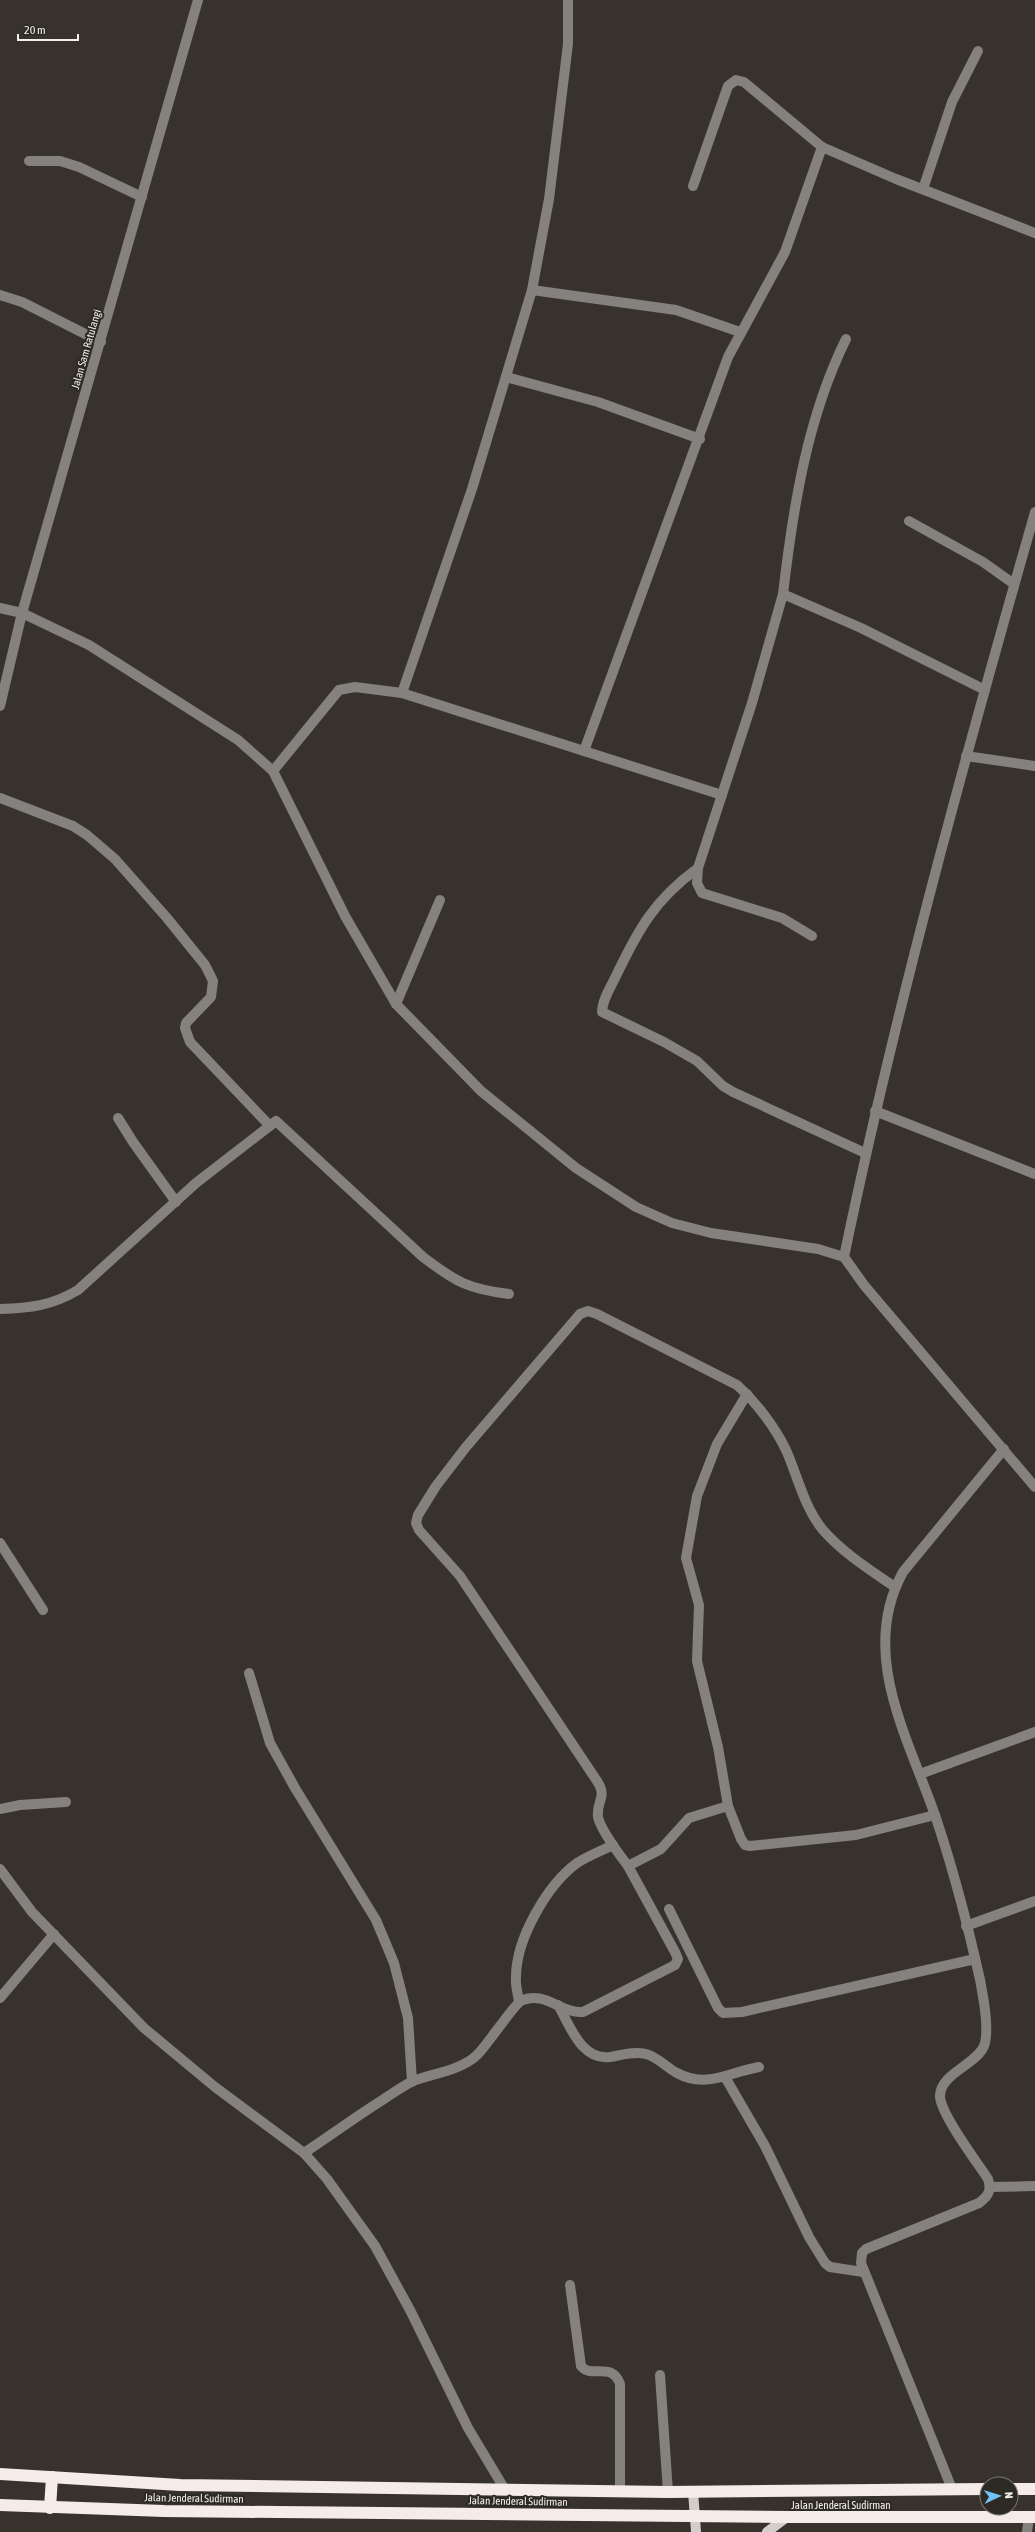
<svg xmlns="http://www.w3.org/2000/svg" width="1035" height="2532" font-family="'Asap Condensed',sans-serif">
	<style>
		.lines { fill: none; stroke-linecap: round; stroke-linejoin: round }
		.minor { stroke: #84817e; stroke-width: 10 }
		.major { stroke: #d5cdc9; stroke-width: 10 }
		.highway { stroke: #f6ece7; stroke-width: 12 }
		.labels { text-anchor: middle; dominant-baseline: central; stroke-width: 4; stroke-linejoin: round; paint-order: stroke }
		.street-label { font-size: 11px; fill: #f3f0ec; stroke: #2d2923 }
	</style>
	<rect width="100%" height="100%" fill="#37332c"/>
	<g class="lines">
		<g class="minor">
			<path d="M29,161H60L79,167L142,197"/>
			<path d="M693,186L728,86L736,80L744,82L822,147"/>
			<path d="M923,189L952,102L978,51"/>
			<path d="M532,290L676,310L740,332"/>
			<path d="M0,295L22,302L101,342"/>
			<path d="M506,377L598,402L700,439"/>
			<path d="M1035,512C965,758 896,1006 844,1257L864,1285L1035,1487"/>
			<path d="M909,521L983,562L1014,584"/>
			<path d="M783,594C793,508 807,418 846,339"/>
			<path d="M0,608L22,613L89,645L238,740L273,771L345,916L396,1004L481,1091L576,1168L636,1207L672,1223L711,1233L818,1249L844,1257"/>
			<path d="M402,693L472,489L532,290L549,199L568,44V0"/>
			<path d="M0,706L22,613L198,0"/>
			<path d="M584,751L728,357L785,252L822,147L896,179L1035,233"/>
			<path d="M966,756L1035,766"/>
			<path d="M273,771L339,690L355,687L402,693L722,795"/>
			<path d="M0,798L73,826L87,835L115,859L167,918L205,965L213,981L211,997L186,1023L185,1028L190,1042L270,1126"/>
			<path d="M698,868C654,900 638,930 615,978C610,988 602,1001 602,1012L664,1042L697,1061L723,1086L733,1092L865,1153"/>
			<path d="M812,936L782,918L702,893L697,883L698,868L752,703L783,594L861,628L985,690"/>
			<path d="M396,1004L440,900"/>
			<path d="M875,1111L1035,1174"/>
			<path d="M118,1118L133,1142L176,1202"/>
			<path d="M0,1309C30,1308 51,1306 78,1290L196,1183L276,1121L423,1257C456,1282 468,1289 509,1294"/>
			<path d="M0,1543L43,1610"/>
			<path d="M249,1673L270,1743L295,1788L376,1920L394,1963L408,2018L412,2082"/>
			<path d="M920,1774L1035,1732"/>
			<path d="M728,1806L718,1747L697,1661L699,1605L686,1558L697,1496L717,1444L747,1394"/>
			<path d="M0,1809L20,1805L66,1802"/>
			<path d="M628,1866C619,1854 601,1831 598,1817C596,1800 608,1798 597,1781L460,1576L419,1530L416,1523L418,1515L436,1486L466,1447L580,1314L588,1311L597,1314L737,1385C756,1402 775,1427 786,1450C798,1477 804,1507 823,1530C843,1553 870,1570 895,1587"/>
			<path d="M0,1869L32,1912L144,2028L215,2087L304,2153L327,2179L375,2246L410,2310L468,2428L504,2488"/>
			<path d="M669,1909L718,2008L723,2013L742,2012L975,1959"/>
			<path d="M966,1926L1035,1901"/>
			<path d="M0,1998L54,1934"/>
			<path d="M519,2002C518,1994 515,1985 516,1977C516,1939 547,1885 577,1863C588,1856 601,1851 613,1845"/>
			<path d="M558,2005C570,2025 581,2061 610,2057C622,2055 635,2051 646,2054C658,2057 667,2068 677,2073C706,2089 730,2072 759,2067"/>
			<path d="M725,2077L765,2146L809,2237L825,2263L830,2267L863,2272"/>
			<path d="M304,2153C331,2135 357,2116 384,2099C393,2093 403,2086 413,2081C431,2074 462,2070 477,2055C487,2046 515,2002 523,2000C545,1991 562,2014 583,2012L675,1965L678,1959L675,1952L628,1866L661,1849L689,1818L728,1806L741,1839L745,1845L750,1846L856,1835L935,1815"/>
			<path d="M990,2187L1035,2186"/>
			<path d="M570,2285L581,2366C591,2379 612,2361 620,2384V2491"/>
			<path d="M660,2375L668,2492"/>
			<path d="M952,2489L861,2263L862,2253L866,2249L979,2203C988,2196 992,2191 988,2179C977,2162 942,2116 940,2097C939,2074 976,2065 984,2046C991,2028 980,1977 975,1958C964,1911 951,1863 936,1818C909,1739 858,1654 903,1572L1004,1449"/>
			<path d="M1027,2532L1029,2517"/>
		</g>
		<g class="major">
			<path d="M693,2491L696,2532"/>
			<path d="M767,2532L787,2517"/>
		</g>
		<g class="highway">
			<path d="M0,2474L180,2485L668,2492L987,2489"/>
			<path d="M1011,2489H1035"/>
			<path d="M0,2505L164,2511L787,2517H1035"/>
			<path d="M50,2508L52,2477"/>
		</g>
	</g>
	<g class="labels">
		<g class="street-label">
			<text transform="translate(86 349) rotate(-74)">Jalan Sam Ratulangi</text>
			<text transform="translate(194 2498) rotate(1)">Jalan Jenderal Sudirman</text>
			<text transform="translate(518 2501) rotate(1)">Jalan Jenderal Sudirman</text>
			<text x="841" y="2505">Jalan Jenderal Sudirman</text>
		</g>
	</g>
	<g transform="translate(999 2496) rotate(86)"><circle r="19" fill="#2d2923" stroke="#7c7973"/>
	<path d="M0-3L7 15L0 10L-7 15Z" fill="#6fc2f4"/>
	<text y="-6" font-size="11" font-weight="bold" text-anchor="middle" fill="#f3f0ec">N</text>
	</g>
	<path d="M18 34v6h60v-6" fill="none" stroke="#f3f0ec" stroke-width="2"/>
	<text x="24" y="34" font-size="12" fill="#f3f0ec" stroke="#2d2923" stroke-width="3" paint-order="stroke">20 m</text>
</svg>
